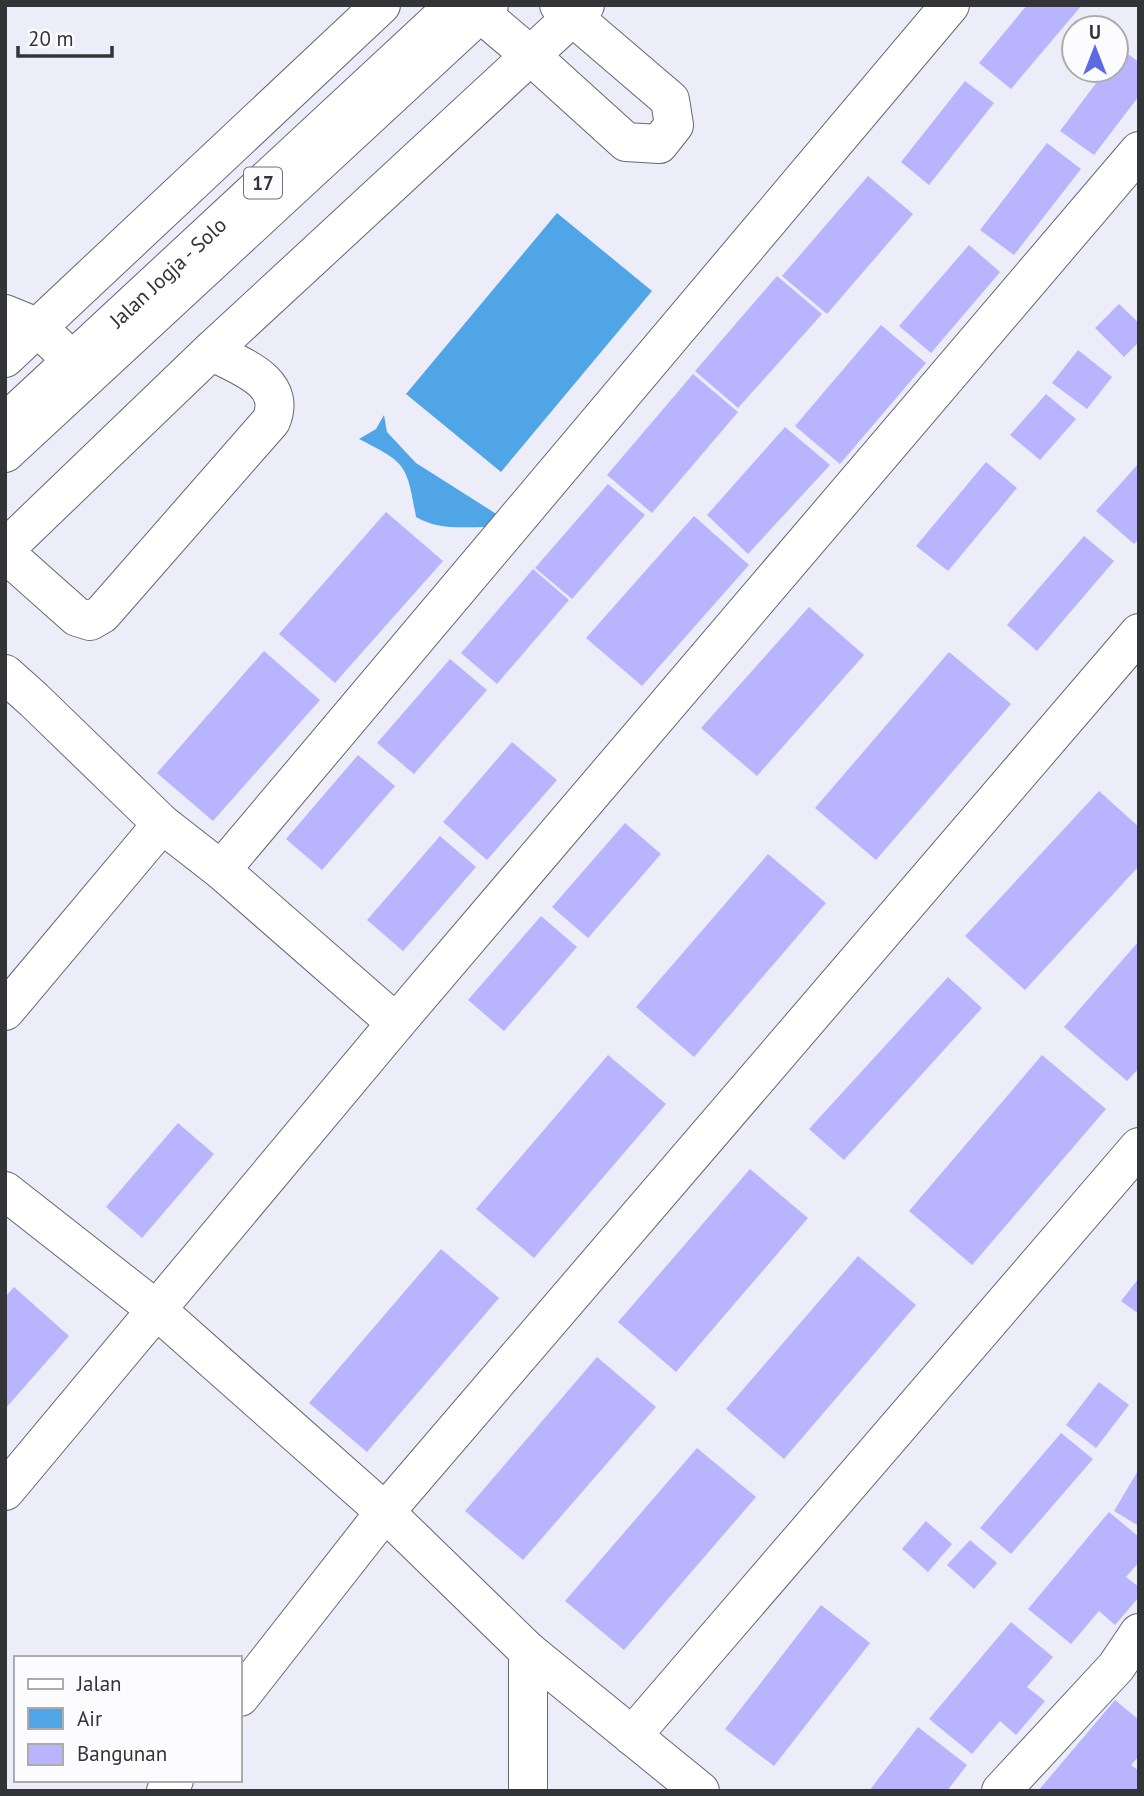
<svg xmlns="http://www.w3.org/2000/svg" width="1144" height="1796" font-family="'PT Sans',sans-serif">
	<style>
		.water { fill: #50a5e7 }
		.building { fill: #b8b5fe }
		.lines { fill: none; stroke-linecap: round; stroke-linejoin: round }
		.minor-casing { stroke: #666770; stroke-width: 40 }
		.highway-casing { stroke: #666770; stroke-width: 40 }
		.minor { stroke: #fff; stroke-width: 38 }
		.highway { stroke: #fff; stroke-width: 38 }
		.labels { text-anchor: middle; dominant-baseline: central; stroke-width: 6; stroke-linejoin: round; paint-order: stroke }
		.shield { fill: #fcfcfe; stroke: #6f7073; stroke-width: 2 }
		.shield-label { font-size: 19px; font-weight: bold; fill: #333438 }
		.street-label { font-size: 21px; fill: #333438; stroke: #fcfcfe }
	</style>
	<rect width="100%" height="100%" fill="#ededf9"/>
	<g class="water">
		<path d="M557,213L652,291L501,472L406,394Z"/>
		<path d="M384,415L387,432L416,463L498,515L486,527C461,527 438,530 416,517C407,464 406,463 359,439L376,429Z"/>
	</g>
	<g class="building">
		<path d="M1027,5H1082L1011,89L979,63Z"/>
		<path d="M1121,49L1139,62V96L1094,155L1060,131L1106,70H1116V56Z"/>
		<path d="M965,81L994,103L929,185L901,162Z"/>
		<path d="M1047,143L1081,169L1014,255L980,230Z"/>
		<path d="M868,176L913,214L827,314L782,276Z"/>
		<path d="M969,245L1000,272L931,353L899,326Z"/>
		<path d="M777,276L822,314L738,408L695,371Z"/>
		<path d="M1119,304L1139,323V342L1124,357L1095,328Z"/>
		<path d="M881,325L926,363L840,464L795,426Z"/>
		<path d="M1078,350L1112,377L1087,409L1052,383Z"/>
		<path d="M693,374L738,412L652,513L607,475Z"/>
		<path d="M1046,394L1076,419L1040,460L1010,435Z"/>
		<path d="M785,427L830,465L748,554L707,515Z"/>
		<path d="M986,462L1017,488L948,571L916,546Z"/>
		<path d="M1139,463V539L1134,544L1096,511Z"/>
		<path d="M608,484L645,515L572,599L535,568Z"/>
		<path d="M386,512L443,561L335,683L279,634Z"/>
		<path d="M694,516L749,565L642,686L586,638Z"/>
		<path d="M1084,536L1114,561L1037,651L1007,625Z"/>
		<path d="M533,569L569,600L497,684L461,653Z"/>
		<path d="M809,607L864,655L757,776L701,728Z"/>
		<path d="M264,651L320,700L213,821L157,773Z"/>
		<path d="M949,652L1011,704L876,860L815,808Z"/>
		<path d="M450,659L487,690L414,774L377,743Z"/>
		<path d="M512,742L557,780L487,860L443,822Z"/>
		<path d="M358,755L395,786L322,870L286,839Z"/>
		<path d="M1099,791L1139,827V866L1025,990L965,936Z"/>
		<path d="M625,823L661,854L588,938L552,907Z"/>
		<path d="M440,836L476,867L403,951L367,920Z"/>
		<path d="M768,854L826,903L694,1057L636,1007Z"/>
		<path d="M541,916L577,947L504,1031L468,1000Z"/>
		<path d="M1139,941V1068L1127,1081L1064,1027Z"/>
		<path d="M948,977L982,1008L844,1160L809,1129Z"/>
		<path d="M608,1055L666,1104L534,1258L476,1209Z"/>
		<path d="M1042,1055L1106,1109L972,1265L909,1211Z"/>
		<path d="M178,1123L214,1154L142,1238L106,1207Z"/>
		<path d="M750,1169L808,1218L676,1372L618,1322Z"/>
		<path d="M441,1249L499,1298L367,1452L309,1403Z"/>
		<path d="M858,1256L916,1305L784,1459L726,1409Z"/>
		<path d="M1139,1278V1314L1121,1301Z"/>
		<path d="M14,1287L69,1336L5,1409V1297Z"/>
		<path d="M597,1357L656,1407L523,1560L465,1511Z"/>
		<path d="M1099,1382L1129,1405L1096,1448L1066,1425Z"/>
		<path d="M1061,1433L1093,1459L1011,1554L980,1528Z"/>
		<path d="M697,1448L756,1497L624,1650L565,1601Z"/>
		<path d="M1139,1469V1526L1114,1511Z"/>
		<path d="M1109,1512L1139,1537V1562L1126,1577L1139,1587V1597L1115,1625L1099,1611L1071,1644L1028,1609Z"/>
		<path d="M926,1521L952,1544L928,1572L902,1549Z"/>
		<path d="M970,1540L997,1563L974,1589L947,1565Z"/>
		<path d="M821,1605L870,1643L774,1766L725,1729Z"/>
		<path d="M1011,1622L1053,1657L1027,1687L1045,1701L1016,1735L1000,1721L972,1754L929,1719Z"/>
		<path d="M1115,1700L1139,1720V1756L1131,1765L1139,1771V1791H1038Z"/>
		<path d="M918,1727L967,1765L947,1791H869Z"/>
	</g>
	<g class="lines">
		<defs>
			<g id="minor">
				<path d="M471,5L531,56L626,142L659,144L674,125L670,100L559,5"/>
				<path d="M5,314L37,327L72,360"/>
				<path d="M5,453L489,5"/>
				<path d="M5,549L211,351L585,5"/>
				<path d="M5,553L77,617L90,621L102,614L271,421C288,381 239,366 211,351"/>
				<path d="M5,674L34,700L162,824L221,870L396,1023"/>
				<path d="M221,870L950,5"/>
				<path d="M5,1011L162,824"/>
				<path d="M5,1191L158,1311L385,1512L528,1651L700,1791"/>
				<path d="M5,1491L396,1023L1139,151"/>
				<path d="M528,1651V1791"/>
				<path d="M240,1697L385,1512L1139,633"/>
				<path d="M632,1736L1139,1147"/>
				<path d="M166,1791L174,1780"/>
				<path d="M1001,1791L1116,1667L1139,1633"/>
			</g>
			<g id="highway">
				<path d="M5,358L381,5"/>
				<path id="s1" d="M5,423L455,5"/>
			</g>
		</defs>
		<use href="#minor" class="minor-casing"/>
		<use href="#highway" class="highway-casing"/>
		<use href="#minor" class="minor"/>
		<use href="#highway" class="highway"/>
	</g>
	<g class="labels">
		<rect class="shield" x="244" y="167.5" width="38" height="31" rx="5"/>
		<g class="shield-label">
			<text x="263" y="183">17</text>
		</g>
		<g class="street-label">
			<text stroke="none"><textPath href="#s1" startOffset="222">Jalan Jogja - Solo</textPath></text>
		</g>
	</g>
	<rect width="1144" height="1796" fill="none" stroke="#333438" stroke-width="14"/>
	<rect x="14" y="1656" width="228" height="126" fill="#fcfcfe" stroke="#acacaf" stroke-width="2"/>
	<rect x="28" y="1679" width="35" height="10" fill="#ffffff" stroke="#acacaf" stroke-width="2"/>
	<text x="77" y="1691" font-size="21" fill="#333438">Jalan</text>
	<rect x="28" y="1708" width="35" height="21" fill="#50a5e7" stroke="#acacaf" stroke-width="2"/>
	<text x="77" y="1726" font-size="21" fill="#333438">Air</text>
	<rect x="28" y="1744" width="35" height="21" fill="#b8b5fe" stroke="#acacaf" stroke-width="2"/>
	<text x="77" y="1761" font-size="21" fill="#333438">Bangunan</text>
	<g transform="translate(1095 49)"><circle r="33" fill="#fcfcfe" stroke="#acacaf" stroke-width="2"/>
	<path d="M0-5L12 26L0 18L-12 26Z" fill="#5b6ce3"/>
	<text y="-10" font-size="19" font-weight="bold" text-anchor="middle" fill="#333438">U</text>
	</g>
	<path d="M18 46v10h94v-10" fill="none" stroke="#333438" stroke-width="3.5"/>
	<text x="28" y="46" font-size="21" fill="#333438" stroke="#fcfcfe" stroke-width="5" paint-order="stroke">20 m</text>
</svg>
